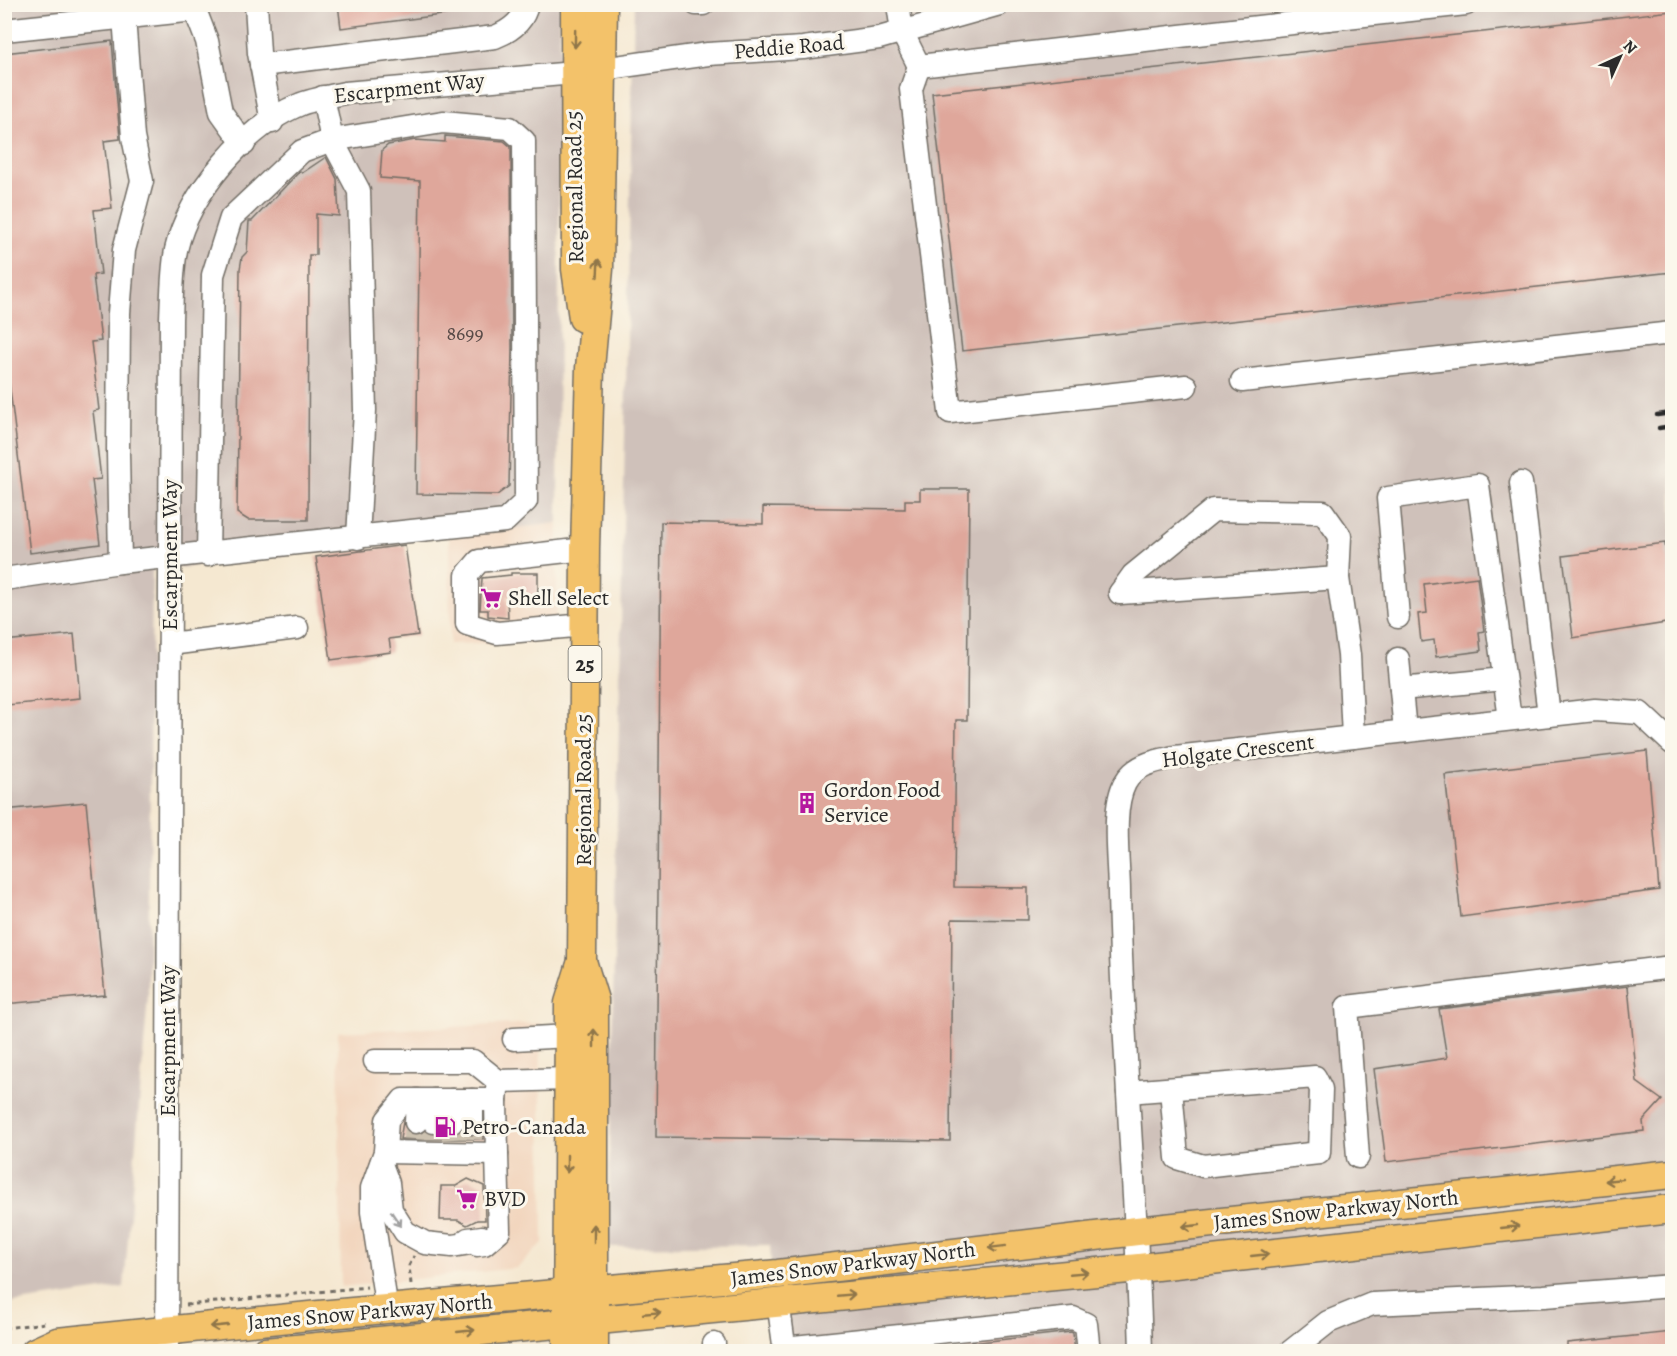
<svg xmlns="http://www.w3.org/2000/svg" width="1677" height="1356" font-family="Alegreya,serif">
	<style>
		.built { fill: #f2d5bd }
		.industrial { fill: #cfc1ba }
		.building { fill: #dfa79b }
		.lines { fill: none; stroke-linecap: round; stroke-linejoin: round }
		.minor-tunnel { stroke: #cdc2b0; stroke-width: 22; stroke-dasharray: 22 11; stroke-linecap: butt }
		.minor-casing { stroke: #726d65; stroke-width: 25 }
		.major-casing { stroke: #726d65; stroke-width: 31 }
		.path { stroke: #726d65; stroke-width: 3; stroke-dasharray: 4.5 4.5; stroke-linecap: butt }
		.minor { stroke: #fff; stroke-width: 22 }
		.major { stroke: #f3c26a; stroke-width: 28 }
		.rail { stroke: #2b2b2b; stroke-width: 4.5 }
		.oneway { stroke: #8f764a }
		.oneway2 { stroke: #a0a0a0 }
		.labels { text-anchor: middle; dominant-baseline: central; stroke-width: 6; stroke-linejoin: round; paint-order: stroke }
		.number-label { font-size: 20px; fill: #584a47 }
		.shield { fill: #fbf7ec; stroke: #696865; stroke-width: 1.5 }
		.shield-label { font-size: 21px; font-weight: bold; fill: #2b2b2b }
		.street-label { font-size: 22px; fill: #2b2b2b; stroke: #fbf7ec }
		.poi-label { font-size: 22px; fill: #2b2b2b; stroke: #fbf7ec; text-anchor: start }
	</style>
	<rect width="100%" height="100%" fill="#fbf7ec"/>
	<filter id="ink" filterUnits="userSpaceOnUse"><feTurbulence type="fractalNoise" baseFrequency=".0167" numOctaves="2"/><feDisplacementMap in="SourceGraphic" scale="12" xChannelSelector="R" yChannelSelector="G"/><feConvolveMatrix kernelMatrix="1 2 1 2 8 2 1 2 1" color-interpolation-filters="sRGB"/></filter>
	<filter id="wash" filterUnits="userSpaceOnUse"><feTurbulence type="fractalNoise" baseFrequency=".008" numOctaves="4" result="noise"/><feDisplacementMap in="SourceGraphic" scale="24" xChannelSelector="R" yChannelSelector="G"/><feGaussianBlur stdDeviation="1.35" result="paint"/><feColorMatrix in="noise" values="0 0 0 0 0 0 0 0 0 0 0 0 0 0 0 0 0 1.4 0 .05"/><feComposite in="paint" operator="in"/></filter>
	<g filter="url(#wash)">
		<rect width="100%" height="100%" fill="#f5e8d1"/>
		<g class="built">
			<path d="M558,523L556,641L450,644L449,536Z"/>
			<path d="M540,1023L543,1243L517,1268L341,1287L338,1032Z"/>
		</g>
		<g class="industrial">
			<path d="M4,5H560L558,523L152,571L148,996L124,1287L5,1304Z"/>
			<path d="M634,5H1672V1351H777L770,1245L608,1247Z"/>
		</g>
		<g id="blocks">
			<g class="building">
				<path d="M338,4H464V12L341,28Z"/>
				<path d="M1672,11V272L962,351L932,93Z"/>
				<path d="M112,41L120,139L104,141L112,208L94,210L101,274L93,275L101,341L91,342L99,410L93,411L101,479L92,480L100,544L30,553L4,340V53Z"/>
				<path d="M445,136L504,141L511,147L512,351L509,486L497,495L416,494L420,181L380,178L382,150L388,145L415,140L445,142Z"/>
				<path d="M326,157L337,179L339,216L316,214V255H309L308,520H248L237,513L240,269L242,257L247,252L249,221H252L300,171L302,173Z"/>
				<path d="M920,489H969L967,720H956L954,887L1028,888V920L952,919L950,1141L656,1137L661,522L763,524V507L905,509V500H920Z"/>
				<path d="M1665,543L1672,598V622L1573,638L1563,556Z"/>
				<path d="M405,545L418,635L389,639L391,652L331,660L316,557Z"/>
				<path d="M511,573H538V597L507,596L508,618L488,616V610H480L482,578L511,575Z"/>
				<path d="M1477,577L1484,631L1479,632L1481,651L1436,657L1434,640L1421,642L1418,614L1427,613L1424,584Z"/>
				<path d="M74,634L80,698L7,705L4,641Z"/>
				<path d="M1647,751L1659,890L1461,917L1445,775Z"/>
				<path d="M86,802L105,995L4,1004V810Z"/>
				<path d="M1628,986L1637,1082L1662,1100L1643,1121L1644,1131L1386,1162L1374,1069L1447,1058L1439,1009Z"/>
				<path d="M403,1122L408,1133L415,1135L425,1132L435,1135L443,1132L453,1135L462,1131L473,1136L483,1130V1139H400Z"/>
				<path d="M468,1179L484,1186L485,1220H477L467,1225L458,1220H440L441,1186H456Z"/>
				<path d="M1071,1332L1073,1333L1075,1352H964L963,1344Z"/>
				<path d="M1672,1332V1352H1567V1343Z"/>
			</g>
		</g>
	</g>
	<g filter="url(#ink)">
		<use href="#blocks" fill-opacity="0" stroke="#726d65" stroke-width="1.5"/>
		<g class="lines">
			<g class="minor-tunnel">
				<path d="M452,1122L453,1139"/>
				<path d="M415,1139L416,1122"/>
				<path d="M434,1139V1122"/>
				<path d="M471,1139L472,1123"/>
			</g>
			<defs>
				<g id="minor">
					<path d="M256,4L259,53L272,122"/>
					<path d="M696,4H703"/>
					<path d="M898,4L902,32L919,66L1328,19"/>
					<path d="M1325,6L1328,19L1466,4"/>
					<path d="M195,10L207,41L221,112L244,144"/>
					<path d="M124,17L133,137L142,181L124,250L119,313L118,452L120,562L505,521L526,501L524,141L510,128L443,122L332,140L302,151L231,218L213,275L208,555"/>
					<path d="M4,30L195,10L200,4"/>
					<path d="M261,65L495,37C510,31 524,21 527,4"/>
					<path d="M919,66L911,89L950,412L1186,386"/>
					<path d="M323,97L332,140L359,191L365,410L358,538"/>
					<path d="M1242,381L1672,333"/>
					<path d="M1521,483L1549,715"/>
					<path d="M4,579L120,562"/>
					<path d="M1120,593L1133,575L1213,510L1323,512L1340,536L1338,578L1349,655L1353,737"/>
					<path d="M1120,593L1338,578"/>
					<path d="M1398,617L1388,498L1478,485L1510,719"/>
					<path d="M585,625L497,633L467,624V575L479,561L585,549"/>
					<path d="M170,644L297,628"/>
					<path d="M1398,659L1405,731"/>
					<path d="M1401,689L1504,679"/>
					<path d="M514,1039L569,1036"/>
					<path d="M375,1061H473L498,1081"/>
					<path d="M1128,1092L1315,1077L1321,1089L1319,1153L1203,1166L1177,1158L1171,1089"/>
					<path d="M434,1100V1122"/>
					<path d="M452,1100V1122"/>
					<path d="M416,1122L417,1100"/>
					<path d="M472,1123V1100"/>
					<path d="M385,1152L497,1154L496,1100"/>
					<path d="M1358,1157L1347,1007L1672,967"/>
					<path d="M381,1164L388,1183L391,1210L405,1232L425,1243L452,1246L465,1244L468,1239L482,1237L488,1240"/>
					<path d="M477,1245L484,1244L499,1231L497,1154"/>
					<path d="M778,1301L785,1352"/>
					<path d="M387,1310L372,1212V1188L385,1152L387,1120L403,1100H496L498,1081L567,1079"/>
					<path d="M714,1344V1352"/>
					<path d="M784,1348L1073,1318L1086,1324L1089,1352"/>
					<path d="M167,1352L171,319C172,296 172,272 176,250C189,193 246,126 301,104C315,99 330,96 345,93L574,73L708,54L803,48L879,38L1000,4"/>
					<path d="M1141,1352C1137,1198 1122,1045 1119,892C1119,862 1111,809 1125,783C1135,764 1156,761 1175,757L1595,710L1640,713L1672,743"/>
					<path d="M1290,1352L1328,1322L1372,1304L1544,1296L1672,1286"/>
				</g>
				<g id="major">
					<path d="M575,4L576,269L583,318"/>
					<path d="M35,1352L57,1342L319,1315L778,1274L1137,1231L1672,1174"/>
					<path d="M265,1352L1139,1268L1672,1209"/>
					<path d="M567,1352L569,1003L582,961"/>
					<path d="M594,1352V1000L582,961L585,549L590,368L599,269L603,4"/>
				</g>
			</defs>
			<use href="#minor" class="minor-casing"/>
			<use href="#major" class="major-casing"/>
			<g class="path">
				<path d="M411,1284L409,1266L414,1256"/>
				<path d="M186,1305L367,1287"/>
				<path d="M4,1328L45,1323"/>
			</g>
			<use href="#minor" class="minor"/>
			<use href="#major" class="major"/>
			<g class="rail">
				<path d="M1657,415L1672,413"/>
				<path d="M1659,428L1672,426"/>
			</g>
		</g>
		<defs><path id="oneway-shaft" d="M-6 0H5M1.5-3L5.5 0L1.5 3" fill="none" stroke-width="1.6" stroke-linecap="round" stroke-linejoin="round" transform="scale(1.5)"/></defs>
		<g class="oneway">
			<use href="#oneway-shaft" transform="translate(575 39) rotate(91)"/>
			<use href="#oneway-shaft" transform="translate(598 268) rotate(-87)"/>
			<use href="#oneway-shaft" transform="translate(594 1038) rotate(-90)"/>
			<use href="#oneway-shaft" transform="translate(567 1164) rotate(90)"/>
			<use href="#oneway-shaft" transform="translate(1614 1180) rotate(174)"/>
			<use href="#oneway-shaft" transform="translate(1191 1226) rotate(174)"/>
			<use href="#oneway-shaft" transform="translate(1510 1227) rotate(-6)"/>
			<use href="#oneway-shaft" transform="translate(594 1233) rotate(-90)"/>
			<use href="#oneway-shaft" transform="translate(997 1247) rotate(173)"/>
			<use href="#oneway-shaft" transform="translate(1260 1255) rotate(-6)"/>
			<use href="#oneway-shaft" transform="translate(1079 1273) rotate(-5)"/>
			<use href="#oneway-shaft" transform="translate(846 1295) rotate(-5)"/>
			<use href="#oneway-shaft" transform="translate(652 1313) rotate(-5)"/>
			<use href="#oneway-shaft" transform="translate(219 1326) rotate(174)"/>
			<use href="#oneway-shaft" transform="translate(466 1331) rotate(-6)"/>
		</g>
		<use class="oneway2" href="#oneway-shaft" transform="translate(396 1219) rotate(56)"/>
	</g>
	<defs>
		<symbol id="supermarket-bare" viewBox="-9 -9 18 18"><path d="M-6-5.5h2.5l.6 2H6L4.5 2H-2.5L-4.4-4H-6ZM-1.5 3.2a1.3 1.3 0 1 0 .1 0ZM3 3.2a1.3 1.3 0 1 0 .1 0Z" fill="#b5179e" stroke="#fbf7ec" stroke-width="2.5" paint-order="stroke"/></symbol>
		<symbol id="building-bare" viewBox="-9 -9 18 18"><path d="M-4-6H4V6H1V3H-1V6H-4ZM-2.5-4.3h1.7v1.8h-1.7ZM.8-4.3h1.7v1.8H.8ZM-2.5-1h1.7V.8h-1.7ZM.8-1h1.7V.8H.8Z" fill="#b5179e" stroke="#fbf7ec" stroke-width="2.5" paint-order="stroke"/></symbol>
		<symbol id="fuel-bare" viewBox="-9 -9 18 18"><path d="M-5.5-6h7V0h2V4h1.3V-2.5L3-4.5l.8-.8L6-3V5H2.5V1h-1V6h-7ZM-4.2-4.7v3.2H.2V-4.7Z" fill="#b5179e" stroke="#fbf7ec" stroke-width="2.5" paint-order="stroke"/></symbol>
	</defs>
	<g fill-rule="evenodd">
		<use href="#supermarket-bare" x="476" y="583" width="30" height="30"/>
		<use href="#building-bare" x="792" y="788" width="30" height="30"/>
		<use href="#fuel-bare" x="430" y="1112" width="30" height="30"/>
		<use href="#supermarket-bare" x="452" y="1184" width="30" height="30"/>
	</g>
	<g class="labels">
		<g class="number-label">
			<text x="465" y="333">8699</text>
		</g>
		<rect class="shield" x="568.5" y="646" width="33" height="36" rx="4.5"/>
		<g class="shield-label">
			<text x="585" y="664">25</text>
		</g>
		<g class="street-label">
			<text transform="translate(789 47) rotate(-5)">Peddie Road</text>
			<text transform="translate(409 88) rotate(-6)">Escarpment Way</text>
			<text transform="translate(575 187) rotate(-91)">Regional Road 25</text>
			<text transform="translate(170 555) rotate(-90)">Escarpment Way</text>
			<text transform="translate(1238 751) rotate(-7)">Holgate Crescent</text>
			<text transform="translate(584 790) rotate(-90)">Regional Road 25</text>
			<text transform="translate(168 1041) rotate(-90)">Escarpment Way</text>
			<text transform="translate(1336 1210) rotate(-6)">James Snow Parkway North</text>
			<text transform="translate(853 1264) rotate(-7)">James Snow Parkway North</text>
			<text transform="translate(370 1312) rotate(-5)">James Snow Parkway North</text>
		</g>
		<g class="poi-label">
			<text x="508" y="598">Shell Select</text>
			<text x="824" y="790">Gordon Food<tspan x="824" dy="25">Service</tspan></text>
			<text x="462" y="1127">Petro-Canada</text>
			<text x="484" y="1199">BVD</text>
		</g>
	</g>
	<rect width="1677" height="1356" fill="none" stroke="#fbf7ec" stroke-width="24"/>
	<g transform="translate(1620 57) rotate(45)" stroke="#fbf7ec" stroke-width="4.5" paint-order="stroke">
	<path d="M0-4.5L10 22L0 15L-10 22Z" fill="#2b2b2b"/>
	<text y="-9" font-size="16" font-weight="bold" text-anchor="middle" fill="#2b2b2b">N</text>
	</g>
</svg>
